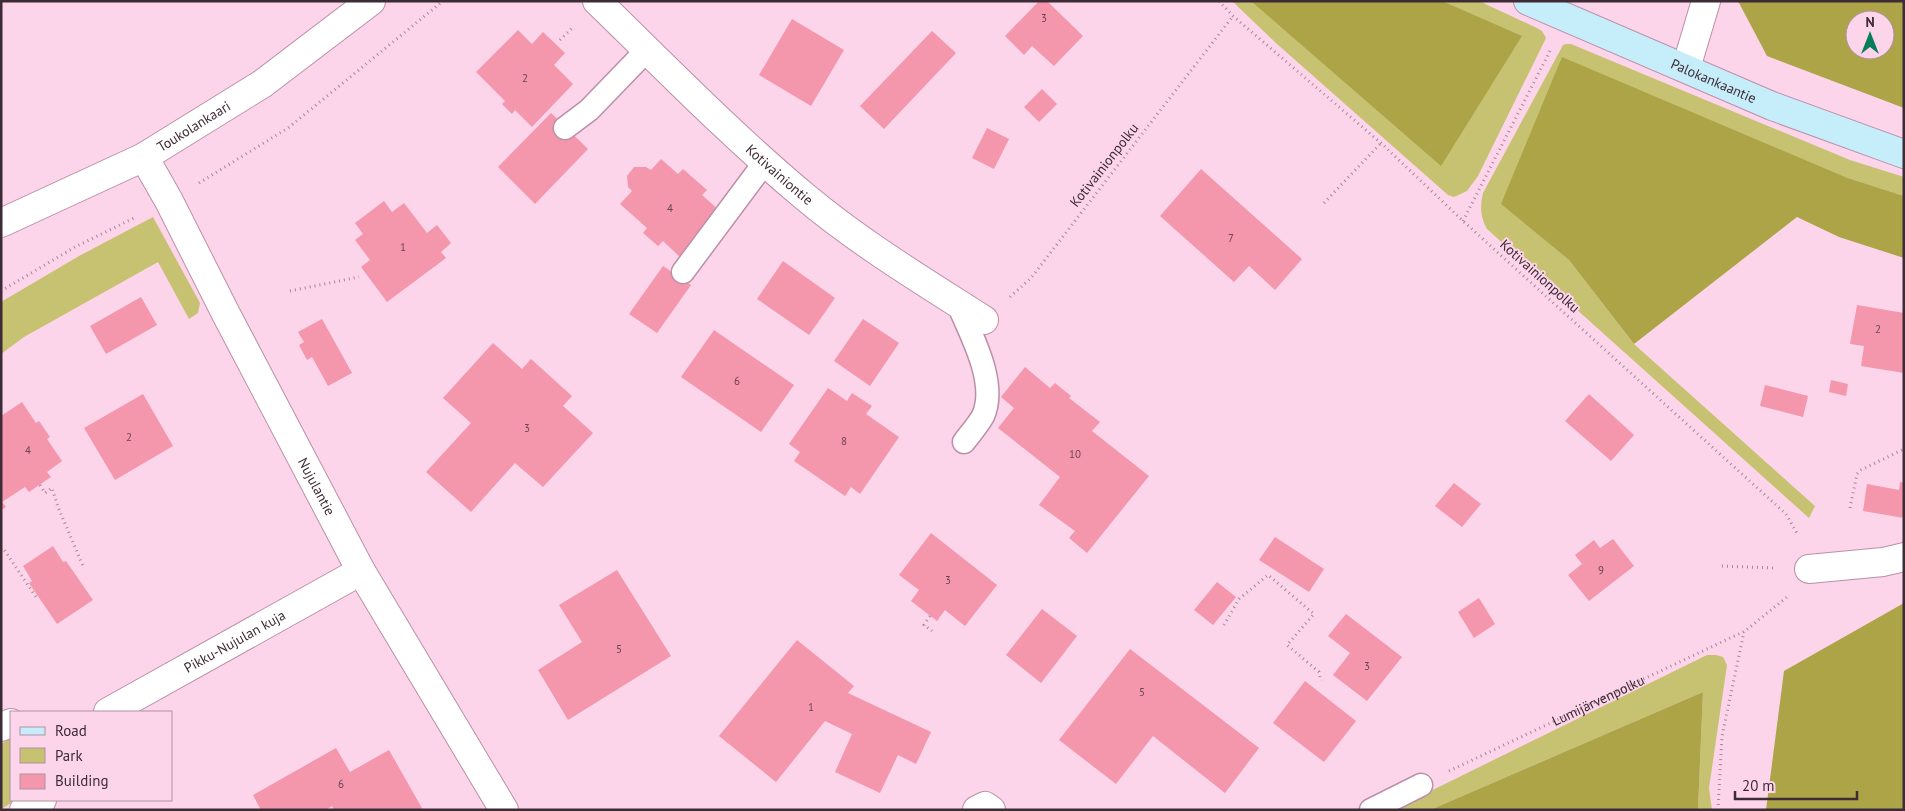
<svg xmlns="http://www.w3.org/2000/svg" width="1905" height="811" font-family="'PT Sans',sans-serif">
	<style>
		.green { fill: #c7c272 }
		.forest { fill: #aca447; fill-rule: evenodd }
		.building { fill: #f496ac }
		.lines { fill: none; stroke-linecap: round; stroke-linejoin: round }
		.service-casing { stroke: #bc8fa8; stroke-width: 25 }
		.minor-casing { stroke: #bc8fa8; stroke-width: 30 }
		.secondary-casing { stroke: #bc8fa8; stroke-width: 30 }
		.path { stroke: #a58797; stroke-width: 3; stroke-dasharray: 1 4; stroke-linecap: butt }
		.service { stroke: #fff; stroke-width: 22 }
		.minor { stroke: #fff; stroke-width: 28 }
		.secondary { stroke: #c6edfa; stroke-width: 28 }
		.labels { text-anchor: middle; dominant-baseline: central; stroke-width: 4; stroke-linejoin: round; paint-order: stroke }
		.number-label { font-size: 11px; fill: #6b4653 }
		.street-label { font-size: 14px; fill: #3d2b35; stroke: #fcd5ea }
	</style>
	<rect width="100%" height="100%" fill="#fcd5ea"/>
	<g class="green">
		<path d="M1232,1H1479L1537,28L1542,31L1546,38L1478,176L1467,191L1454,197L1448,195L1277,44Z"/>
		<path d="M1566,44H1571L1850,160L1904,177V196L1845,177L1502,204L1569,260L1634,344L1815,506L1809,518L1487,229C1480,216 1480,206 1483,193L1563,45Z"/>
		<path d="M153,217L200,303L198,313L189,319L158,262L24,337L1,354V302L79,256Z"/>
		<path d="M1707,655H1716L1723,657L1727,665L1709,788L1712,810H1698L1703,692L1430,810H1392Z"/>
		<path d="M11,738V800H17L1,809V744Z"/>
	</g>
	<g class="forest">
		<path d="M1251,1H1442L1522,36L1441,166Z"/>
		<path d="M1738,1H1904V108L1767,56ZM1855,20H1885V50H1855Z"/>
		<path d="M1562,57L1845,177L1904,196V258L1839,237L1797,217L1634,344L1569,260L1501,204Z"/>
		<path d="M1904,603V810H1766L1784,671Z"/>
		<path d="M1703,692L1698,810H1430Z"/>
	</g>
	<g class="building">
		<path d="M1039,1H1047L1083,36L1054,66L1032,46L1024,55L1005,36Z"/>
		<path d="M792,19L844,50L811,106L759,75Z"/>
		<path d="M518,30L532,44L543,32L565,53L554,65L573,84L532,127L515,110L512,114L502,104L505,101L476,72Z"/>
		<path d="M932,31L956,53L884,129L860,106Z"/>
		<path d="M1042,89L1057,104L1039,122L1024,107Z"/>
		<path d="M551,113L588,149L535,204L498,167Z"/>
		<path d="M987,128L1009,139L994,169L972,158Z"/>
		<path d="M661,159L678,174L683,169L707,190L702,195L720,211L680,257L663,241L658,246L643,233L647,228L620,204L632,191L628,187L627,176L634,167H646L651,170Z"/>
		<path d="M1201,169L1302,259L1275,290L1249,266L1234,282L1160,216Z"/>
		<path d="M384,201L392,212L404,203L427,233L437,225L451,243L441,252L446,258L387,302L361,267L370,260L355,240L363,234L355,223Z"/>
		<path d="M783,261L835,298L809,335L757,299Z"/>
		<path d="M663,266L691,285L657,333L629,314Z"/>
		<path d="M141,297L157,325L106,354L90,326Z"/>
		<path d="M1857,305L1904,313V373L1861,366L1864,346L1850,344Z"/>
		<path d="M322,319L352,373L328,386L312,357L307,360L299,345L304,342L298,332Z"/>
		<path d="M863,319L899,343L870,386L834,361Z"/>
		<path d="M714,330L794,385L761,432L681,377Z"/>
		<path d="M493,343L522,369L531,359L572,396L563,406L593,433L543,487L515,463L471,512L426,472L471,423L443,398Z"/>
		<path d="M1025,367L1050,388L1055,383L1071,396L1069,398L1100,422L1092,431L1149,476L1087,553L1069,538L1075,531L1039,505L1060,477L998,428L1014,408L1001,397Z"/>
		<path d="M1831,380L1848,384L1846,396L1829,392Z"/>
		<path d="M1765,385L1808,396L1803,417L1760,406Z"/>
		<path d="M828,388L847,401L852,393L872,406L866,414L899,437L860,494L851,487L845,496L794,461L800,452L789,444Z"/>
		<path d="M143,394L173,446L115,480L84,428Z"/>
		<path d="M1589,394L1634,435L1611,461L1565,421Z"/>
		<path d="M22,402L36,423L39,421L50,437L47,439L62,461L47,472L51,477L29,492L25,487L2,502L6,507L1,510V416Z"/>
		<path d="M1900,482L1904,483V518L1863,511L1867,484L1899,490Z"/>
		<path d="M1454,483L1481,504L1462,527L1435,506Z"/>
		<path d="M931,533L997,585L965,626L945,610L937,621L911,601L919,590L899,575Z"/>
		<path d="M1275,537L1324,569L1309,592L1259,560Z"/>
		<path d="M1613,539L1634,566L1589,601L1568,575L1582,564L1575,555L1594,540L1600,548Z"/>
		<path d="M53,546L63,562L66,561L93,600L57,624L29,583L32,581L23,566Z"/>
		<path d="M617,570L671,656L568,720L538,670L582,642L559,605Z"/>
		<path d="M1217,582L1236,597L1213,625L1194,610Z"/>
		<path d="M1479,598L1495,624L1474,638L1458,612Z"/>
		<path d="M1042,609L1077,636L1041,683L1006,655Z"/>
		<path d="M1346,614L1402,657L1367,701L1333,675L1350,653L1328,636Z"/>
		<path d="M797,640L854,686L848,693L931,732L916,764L898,755L880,793L835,772L852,734L825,721L776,782L719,736Z"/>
		<path d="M1130,649L1259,748L1225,793L1153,736L1116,784L1059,740Z"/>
		<path d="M1305,681L1356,721L1324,762L1273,723Z"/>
		<path d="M336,748L350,772L389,750L423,810H334L332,806L326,810H261L253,795Z"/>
	</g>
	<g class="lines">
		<defs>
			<g id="service">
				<path d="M565,128L589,110L646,51"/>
				<path d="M683,272L765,162"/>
				<path d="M958,304C971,335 998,383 983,416C978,425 970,434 964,442"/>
				<path d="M1371,810L1421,785"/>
			</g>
			<g id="minor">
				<path id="s2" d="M597,1C665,67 731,135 804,196C860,243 923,281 984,320"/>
				<path d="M1686,68L1706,1"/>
				<path id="s3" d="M144,157L169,201L226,314L361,571L504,810"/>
				<path id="s4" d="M1,223L144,157L262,84L371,1"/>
				<path d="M1809,569L1883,562L1904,557"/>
				<path id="s5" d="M108,712L361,571"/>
				<path d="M1,727L11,723"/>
				<path d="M24,810L42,800"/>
				<path d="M977,810L985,806L991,810"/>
			</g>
			<g id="secondary">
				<path id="s6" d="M1528,1L1772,106L1904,154"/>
			</g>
		</defs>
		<use href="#service" class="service-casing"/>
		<use href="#minor" class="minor-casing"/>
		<use href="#secondary" class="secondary-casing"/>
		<g class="path">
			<path d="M1219,1L1233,16L1381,143L1463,221L1786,514L1798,535"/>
			<path d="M560,40L573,27"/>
			<path d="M199,183L288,128L443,1"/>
			<path d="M1324,203L1381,143"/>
			<path d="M1463,221L1551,49"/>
			<path d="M1,291L75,247L136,217"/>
			<path d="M290,291L359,277"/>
			<path d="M1010,297L1031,278L1233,16"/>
			<path d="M40,485L45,493L52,488L58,507L83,566"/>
			<path d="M1850,508L1857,474L1861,470L1904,449"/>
			<path d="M1,549L3,548L36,597"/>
			<path d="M1722,566L1773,568"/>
			<path d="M930,616L924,625L932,631"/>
			<path d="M1224,625L1239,599L1268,575L1314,614L1287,645L1319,672L1321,681"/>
			<path id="s1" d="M1449,771L1745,631L1787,597"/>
			<path d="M1718,810L1722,736L1744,632"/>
		</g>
		<use href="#service" class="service"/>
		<use href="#minor" class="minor"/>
		<use href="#secondary" class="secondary"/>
	</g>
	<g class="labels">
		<g class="number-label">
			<text x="1044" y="18">3</text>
			<text x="525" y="78">2</text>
			<text x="670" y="208">4</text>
			<text x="1231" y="238">7</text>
			<text x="403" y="247">1</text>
			<text x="1878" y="329">2</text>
			<text x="737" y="381">6</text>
			<text x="527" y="428">3</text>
			<text x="129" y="437">2</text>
			<text x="844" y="441">8</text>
			<text x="28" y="450">4</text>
			<text x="1075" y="454">10</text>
			<text x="1601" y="570">9</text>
			<text x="948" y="580">3</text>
			<text x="619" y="649">5</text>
			<text x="1367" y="666">3</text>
			<text x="1142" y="692">5</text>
			<text x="811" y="707">1</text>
			<text x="341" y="784">6</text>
		</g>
		<g class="street-label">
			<text stroke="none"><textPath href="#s6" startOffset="202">Palokankaantie</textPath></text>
			<text stroke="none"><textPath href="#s4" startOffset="216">Toukolankaari</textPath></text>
			<text transform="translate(1104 165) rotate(-52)">Kotivainionpolku</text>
			<text stroke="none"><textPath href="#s2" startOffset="252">Kotivainiontie</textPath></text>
			<text transform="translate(1540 276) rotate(42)">Kotivainionpolku</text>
			<text stroke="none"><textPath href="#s3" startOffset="372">Nujulantie</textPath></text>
			<text stroke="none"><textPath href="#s5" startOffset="145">Pikku-Nujulan kuja</textPath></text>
			<text stroke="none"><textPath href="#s1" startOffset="165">Lumijärvenpolku</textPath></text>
		</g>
	</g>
	<rect width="1905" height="811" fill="none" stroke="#3d2b35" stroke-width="5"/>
	<rect x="10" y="711" width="162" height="90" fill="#fcd5ea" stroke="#b091a2"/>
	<rect x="20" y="727" width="25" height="8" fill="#c6edfa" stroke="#b091a2"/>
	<text x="55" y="736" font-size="15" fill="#3d2b35">Road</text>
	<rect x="20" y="748" width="25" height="15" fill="#c7c272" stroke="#b091a2"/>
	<text x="55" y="761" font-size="15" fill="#3d2b35">Park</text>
	<rect x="20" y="774" width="25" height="15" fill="#f496ac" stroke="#b091a2"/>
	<text x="55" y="786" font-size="15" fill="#3d2b35">Building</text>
	<g transform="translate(1870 35)"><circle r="24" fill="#fcd5ea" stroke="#b091a2"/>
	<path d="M0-4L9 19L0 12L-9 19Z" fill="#097d5a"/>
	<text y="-8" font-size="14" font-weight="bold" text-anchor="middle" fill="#3d2b35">N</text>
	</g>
	<path d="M1735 791v8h122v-8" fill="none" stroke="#3d2b35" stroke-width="2.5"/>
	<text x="1742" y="791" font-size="15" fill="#3d2b35" stroke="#fcd5ea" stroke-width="4" paint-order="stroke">20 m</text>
</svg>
